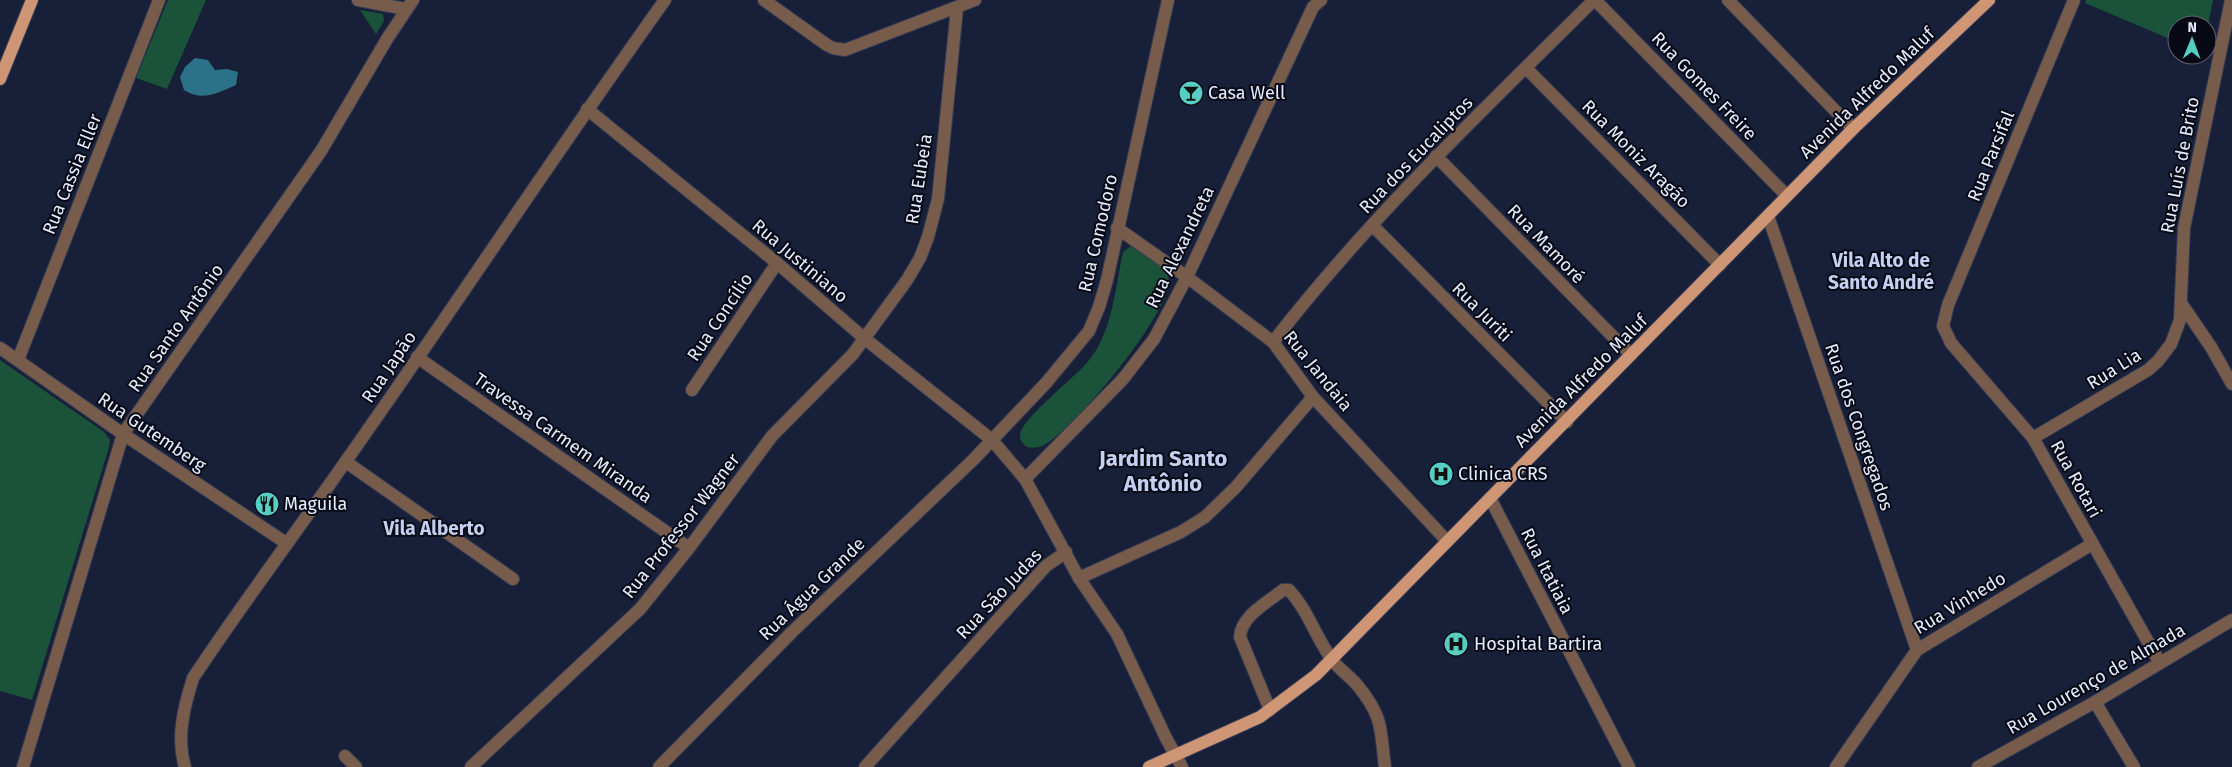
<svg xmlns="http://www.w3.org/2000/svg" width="2232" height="767" font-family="'Fira Sans',sans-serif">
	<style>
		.green { fill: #1a533a }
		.water { fill: #2b7288 }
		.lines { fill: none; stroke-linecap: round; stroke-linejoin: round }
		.minor-casing { stroke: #353c54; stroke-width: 14 }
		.major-casing { stroke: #353c54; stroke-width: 14 }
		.minor { stroke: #775c4c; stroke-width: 12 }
		.major { stroke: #cf9675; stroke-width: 12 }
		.labels { text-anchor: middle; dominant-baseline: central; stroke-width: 4; stroke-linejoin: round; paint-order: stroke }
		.street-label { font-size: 18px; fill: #e6ecfd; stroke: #070a15 }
		.poi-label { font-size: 18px; fill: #e6ecfd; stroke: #070a15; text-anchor: start }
		.neighbourhood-label { font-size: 19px; font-weight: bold; fill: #c4cff1; stroke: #070a15 }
		.district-label { font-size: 22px; font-weight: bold; fill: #c4cff1; stroke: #070a15 }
	</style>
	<rect width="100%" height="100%" fill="#181f38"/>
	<g class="green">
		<path d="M168,0H206L167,89L136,78Z"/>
		<path d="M2086,0H2213L2207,30V25H2177V42L2085,3Z"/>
		<path d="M360,10L383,14L384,21L376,34Z"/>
		<path d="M1131,246C1143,250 1168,266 1169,281C1170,313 1071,434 1042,446C1038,448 1032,448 1027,447C1023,444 1020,441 1020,435C1020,421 1073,378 1084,366C1112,338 1115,289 1123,252Z"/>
		<path d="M0,360L104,432L110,440L109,447L32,700L0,691Z"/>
	</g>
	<path class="water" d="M195,58L208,60L215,70L227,69L238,72L236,85C217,93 203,102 184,90L180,77L185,67Z"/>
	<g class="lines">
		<defs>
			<g id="minor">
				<path d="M358,0L406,9"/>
				<path d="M764,0L827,45L833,48L845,50L975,0"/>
				<path d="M1595,0L1787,196"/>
				<path d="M1728,0L1853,129"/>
				<path d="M2074,0L1948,305L1943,326L1951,343L2033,438L2160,663"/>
				<path d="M1526,68L1720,265"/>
				<path d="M587,109L777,263L864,338L992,440L1025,479L1079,578L1117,634L1166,738L1182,767"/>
				<path d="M1436,156L1631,355"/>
				<path d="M1768,216L1917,650"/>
				<path d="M1373,226L1567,422"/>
				<path d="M1117,228L1187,277L1273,342L1313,397L1447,541"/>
				<path d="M2181,303L2211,347L2232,384"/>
				<path d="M1273,342C1369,218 1483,110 1594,0"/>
				<path d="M0,348L123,434L286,543"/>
				<path d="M417,357L689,548"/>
				<path d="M18,360L159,0"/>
				<path d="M692,390L777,263"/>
				<path d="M2033,438L2148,370L2158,361L2171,344L2180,320L2184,228L2231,0"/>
				<path d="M346,462L513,579"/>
				<path d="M1025,479L1123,379L1154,339L1187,277L1313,7L1321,0"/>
				<path d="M1490,498L1629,767"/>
				<path d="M1079,578L1181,532L1205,517L1236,487L1313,397"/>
				<path d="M2095,702L2134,767"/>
				<path d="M1270,710L1240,637C1241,616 1268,602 1283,590H1289C1308,610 1315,636 1331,658C1338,669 1350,676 1358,686C1384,718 1380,729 1385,767"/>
				<path d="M345,756L356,767"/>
				<path d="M23,767L123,434L321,151L387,39L413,0"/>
				<path d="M185,767C176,737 184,707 193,678C242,604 295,534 346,461C454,308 556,152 665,0"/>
				<path d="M471,767L640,609L689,548L772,436L853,354L907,280L920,258L928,237L938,199L957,8"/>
				<path d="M659,767L792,632L973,460L1046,383L1089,331L1099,307L1107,280L1168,0"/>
				<path d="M865,767L1046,566L1066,552"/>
				<path d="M1836,767L1917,650L2092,544"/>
				<path d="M1978,767L2095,702L2232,620"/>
			</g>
			<g id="major">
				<path d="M0,79L32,0"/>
				<path d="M1149,767L1260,717L1316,675L1853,129L1989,0"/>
			</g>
		</defs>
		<use href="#minor" class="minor-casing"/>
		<use href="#major" class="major-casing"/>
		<use href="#minor" class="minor"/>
		<use href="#major" class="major"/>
	</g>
	<defs>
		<symbol id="bar-disc" viewBox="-11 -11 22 22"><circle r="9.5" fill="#57cec2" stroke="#070a15"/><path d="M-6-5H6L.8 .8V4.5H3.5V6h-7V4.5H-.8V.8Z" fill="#111"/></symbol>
		<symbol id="hospital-disc" viewBox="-11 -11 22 22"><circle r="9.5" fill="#57cec2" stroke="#070a15"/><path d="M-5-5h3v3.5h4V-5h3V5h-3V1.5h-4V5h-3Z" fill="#111"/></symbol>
		<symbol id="restaurant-disc" viewBox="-11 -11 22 22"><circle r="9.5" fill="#57cec2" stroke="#070a15"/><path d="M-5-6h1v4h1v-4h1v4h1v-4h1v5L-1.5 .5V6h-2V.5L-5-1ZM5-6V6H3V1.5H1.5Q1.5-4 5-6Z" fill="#111"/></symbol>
	</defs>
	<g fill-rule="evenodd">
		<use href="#bar-disc" x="1177" y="79" width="28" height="28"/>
		<use href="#hospital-disc" x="1427" y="460" width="28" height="28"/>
		<use href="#restaurant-disc" x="253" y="490" width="28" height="28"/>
		<use href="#hospital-disc" x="1442" y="630" width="28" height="28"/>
	</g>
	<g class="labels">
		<g class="street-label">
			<text transform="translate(1704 86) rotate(46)">Rua Gomes Freire</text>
			<text transform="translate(1867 93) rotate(-44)">Avenida Alfredo Maluf</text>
			<text transform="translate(1636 154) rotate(45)">Rua Moniz Aragão</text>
			<text transform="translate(1416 155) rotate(-46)">Rua dos Eucaliptos</text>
			<text transform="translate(1991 156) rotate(-68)">Rua Parsifal</text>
			<text transform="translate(2180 165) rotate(-79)">Rua Luís de Brito</text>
			<text transform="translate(72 174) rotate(-68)">Rua Cassia Eller</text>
			<text transform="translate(919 179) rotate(-81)">Rua Eubeia</text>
			<text transform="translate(1098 233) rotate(-77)">Rua Comodoro</text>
			<text transform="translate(1546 244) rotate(46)">Rua Mamoré</text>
			<text transform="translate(1180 247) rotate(-64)">Rua Alexandreta</text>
			<text transform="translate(800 261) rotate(40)">Rua Justiniano</text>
			<text transform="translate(1482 312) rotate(45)">Rua Juriti</text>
			<text transform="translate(720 317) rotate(-56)">Rua Concílio</text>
			<text transform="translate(176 328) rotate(-55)">Rua Santo Antônio</text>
			<text transform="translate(389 367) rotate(-56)">Rua Japão</text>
			<text transform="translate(2114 369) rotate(-32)">Rua Lia</text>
			<text transform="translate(1318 371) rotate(51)">Rua Jandaia</text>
			<text transform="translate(1581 381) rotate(-45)">Avenida Alfredo Maluf</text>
			<text transform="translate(1859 427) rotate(71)">Rua dos Congregados</text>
			<text transform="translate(152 432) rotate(34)">Rua Gutemberg</text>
			<text transform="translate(563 438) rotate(35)">Travessa Carmem Miranda</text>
			<text transform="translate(2076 479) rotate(61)">Rua Rotari</text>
			<text transform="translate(681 526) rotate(-52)">Rua Professor Wagner</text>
			<text transform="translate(1547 571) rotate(63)">Rua Itatiaia</text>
			<text transform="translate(812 589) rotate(-44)">Rua Água Grande</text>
			<text transform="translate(999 594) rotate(-47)">Rua São Judas</text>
			<text transform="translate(1960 603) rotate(-31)">Rua Vinhedo</text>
			<text transform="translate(2096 679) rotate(-30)">Rua Lourenço de Almada</text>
		</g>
		<g class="poi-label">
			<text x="1208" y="93">Casa Well</text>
			<text x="1458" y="474">Clinica CRS</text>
			<text x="284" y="504">Maguila</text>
			<text x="1474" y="644">Hospital Bartira</text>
		</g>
		<g class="neighbourhood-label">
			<text x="1881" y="260">Vila Alto de<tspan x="1881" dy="22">Santo André</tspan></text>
			<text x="434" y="528">Vila Alberto</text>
		</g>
		<g class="district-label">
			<text x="1163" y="458">Jardim Santo<tspan x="1163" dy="25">Antônio</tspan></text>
		</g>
	</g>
	<g transform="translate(2192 40) rotate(1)"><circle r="24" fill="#070a15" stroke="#606472"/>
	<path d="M0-4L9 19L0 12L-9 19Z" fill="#57cec2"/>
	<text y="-8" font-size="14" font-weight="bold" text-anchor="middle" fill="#e6ecfd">N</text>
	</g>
</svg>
